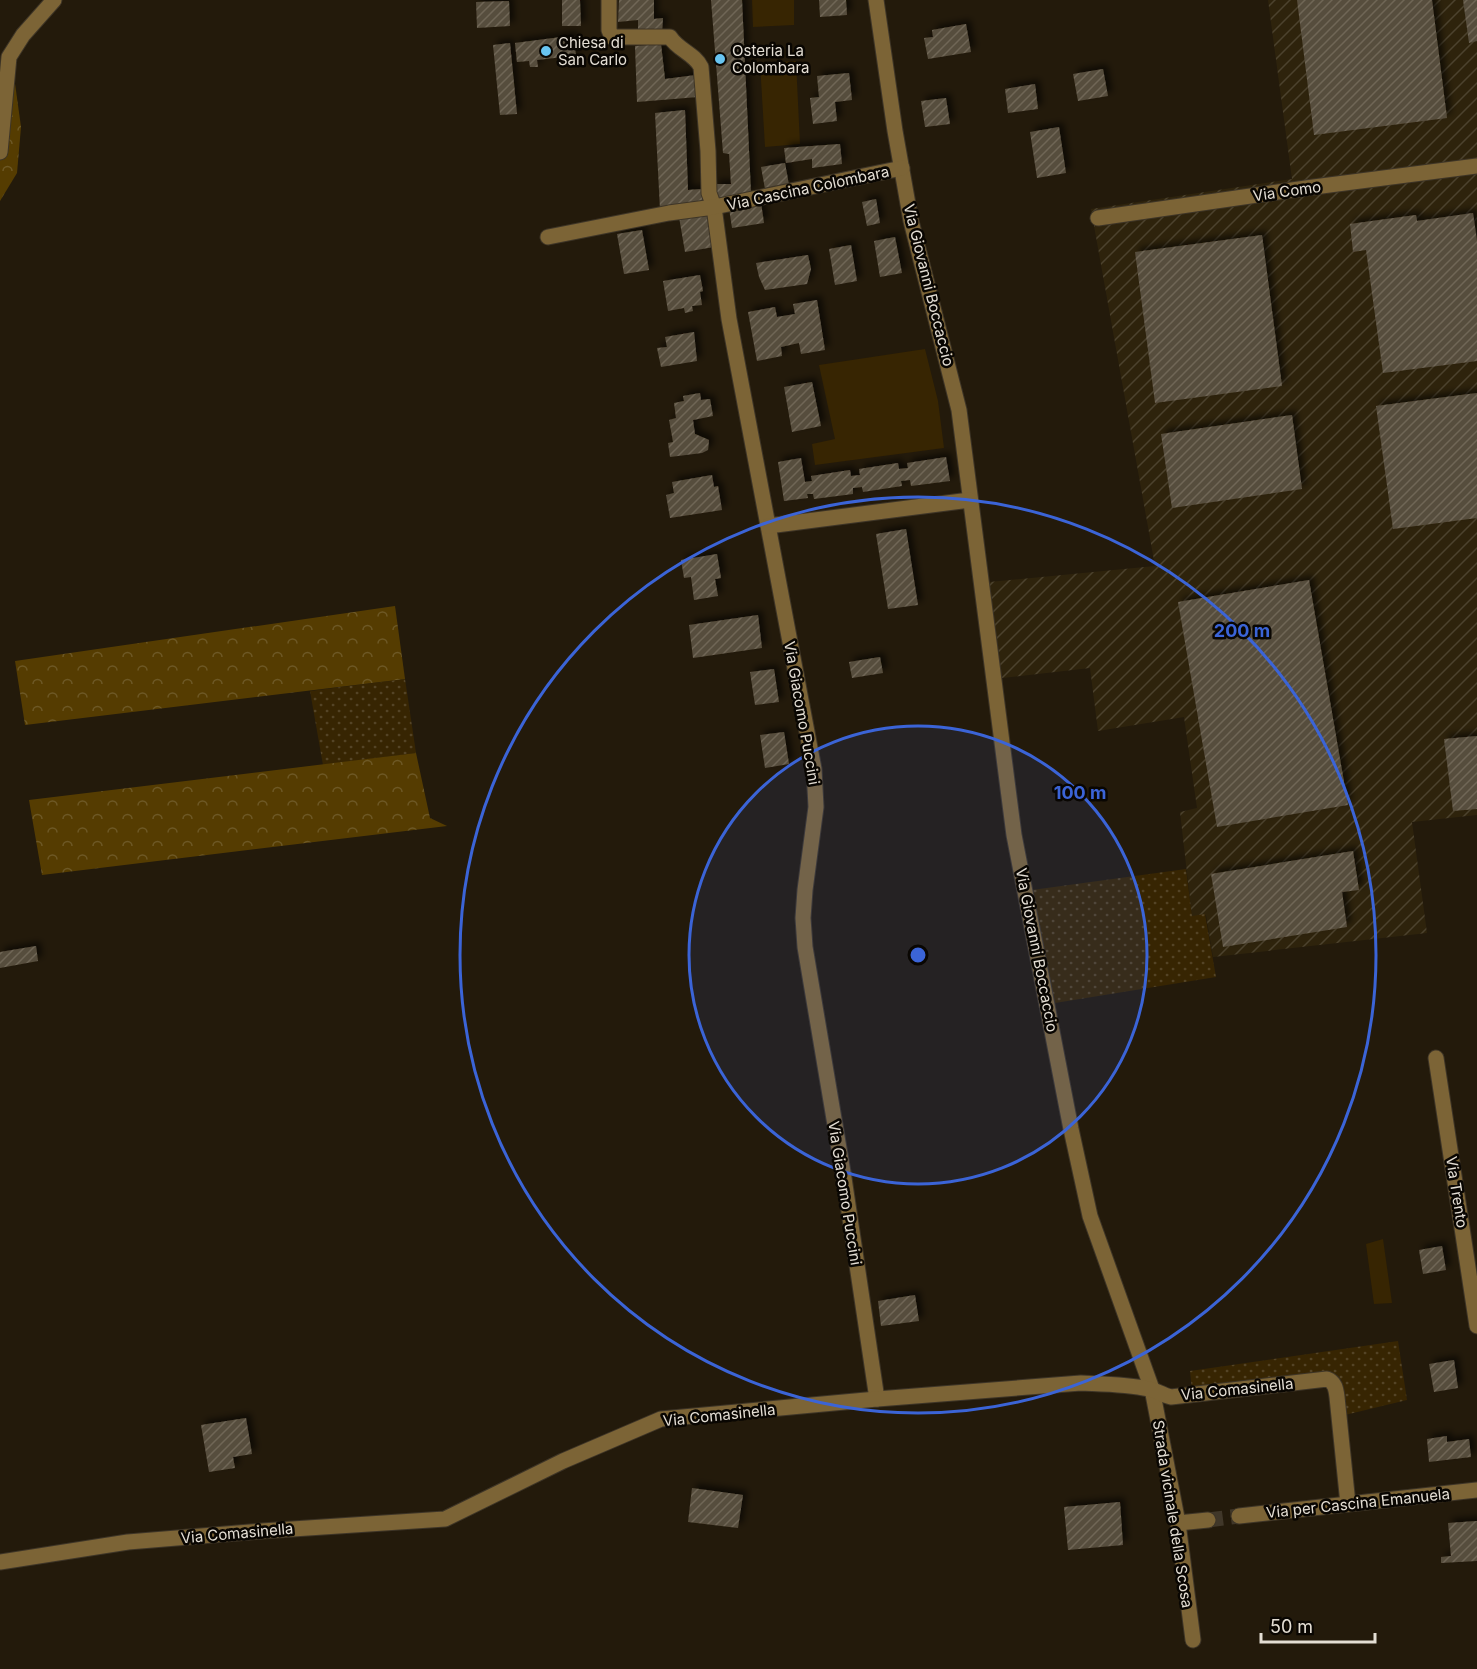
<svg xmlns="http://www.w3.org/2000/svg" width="1477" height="1669" font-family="Inter,sans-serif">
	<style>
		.industrial { fill: url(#industrial-furrows) }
		.grass { fill: url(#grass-dots) }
		.forest { fill: url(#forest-crowns) }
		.green { fill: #372502 }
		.building { fill: url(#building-hatch); filter: url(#shadow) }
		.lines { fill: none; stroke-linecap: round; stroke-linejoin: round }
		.minor-tunnel { stroke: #403729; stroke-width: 15; stroke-dasharray: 15 8; stroke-linecap: butt }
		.minor-casing { stroke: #3e3527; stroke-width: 17 }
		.minor { stroke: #7c6436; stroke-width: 15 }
		.ring { fill: none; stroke: #3b64d7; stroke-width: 3 }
		.poi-dot { fill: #68c4f0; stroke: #090602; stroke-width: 2 }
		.labels { text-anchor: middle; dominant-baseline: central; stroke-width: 5; stroke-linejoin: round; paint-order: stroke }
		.poi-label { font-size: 15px; fill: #e4ded4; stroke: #090602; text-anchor: start }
		.street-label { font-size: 15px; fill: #e4ded4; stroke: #090602 }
		.centre { fill: #3b64d7; stroke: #090602; stroke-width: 3 }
		.ring-label { font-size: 18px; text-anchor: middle; font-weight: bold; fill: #3b64d7; stroke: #090602; stroke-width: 5; stroke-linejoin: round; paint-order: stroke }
	</style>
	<defs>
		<pattern id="industrial-furrows" width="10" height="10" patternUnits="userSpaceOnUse" patternTransform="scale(1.5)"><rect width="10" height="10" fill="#2e230c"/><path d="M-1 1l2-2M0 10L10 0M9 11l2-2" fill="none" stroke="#4c422e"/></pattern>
		<pattern id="grass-dots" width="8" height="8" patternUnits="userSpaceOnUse" patternTransform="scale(1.5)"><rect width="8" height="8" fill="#372502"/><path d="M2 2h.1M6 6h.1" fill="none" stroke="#544426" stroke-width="1.8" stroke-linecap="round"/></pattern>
		<pattern id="forest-crowns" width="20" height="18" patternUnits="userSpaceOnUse" patternTransform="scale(1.5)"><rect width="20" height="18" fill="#553c01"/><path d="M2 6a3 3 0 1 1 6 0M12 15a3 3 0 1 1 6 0" fill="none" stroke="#6d5825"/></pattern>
		<pattern id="building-hatch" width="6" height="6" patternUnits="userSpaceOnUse" patternTransform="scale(1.5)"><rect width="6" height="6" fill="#574d3c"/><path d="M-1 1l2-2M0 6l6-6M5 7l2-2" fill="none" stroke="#6f6657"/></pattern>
		<filter id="shadow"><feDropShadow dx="4.5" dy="-4.5" stdDeviation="3" flood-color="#0009"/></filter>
	</defs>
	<rect width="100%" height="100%" fill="#231a0b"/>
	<path class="industrial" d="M1268,0H1477V815L1412,822L1427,933L1213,957L1206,915L1192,917L1180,812L1197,808L1184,717L1098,731L1090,668L1002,678L989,582L1155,566L1091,209L1292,179Z"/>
	<g class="grass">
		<path d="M405,679L416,753L323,765L310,691Z"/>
		<path d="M1186,869L1192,916L1205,914L1216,977L1055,1003L1032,890Z"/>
		<path d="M1398,1341L1407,1400L1345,1415L1341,1379L1192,1390L1190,1371Z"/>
	</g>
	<g class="forest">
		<path d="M0,63L13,69L21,127L17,173L0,201Z"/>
		<path d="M395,606L405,679L25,725L15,661Z"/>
		<path d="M416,753L430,818L447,826L42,875L29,800Z"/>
	</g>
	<g class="green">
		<path d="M752,0H794V25L753,27Z"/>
		<path d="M796,61L800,144L765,147L760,63Z"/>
		<path d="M925,349L938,401L944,448L815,465L812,444L835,439L819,365Z"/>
		<path d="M1383,1239L1392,1303L1374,1304L1366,1244Z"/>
	</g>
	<g class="building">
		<path d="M562,0H580L581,26H562Z"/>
		<path d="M619,0H654V19L663,18L662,33L638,35V20L618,22Z"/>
		<path d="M711,0H742L751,193L716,200L714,184H731L729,154L723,153Z"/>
		<path d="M819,0H846L847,15L820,17Z"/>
		<path d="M1297,0H1432L1447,118L1314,135Z"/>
		<path d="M1463,0H1477V41L1469,43Z"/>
		<path d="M509,1L510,26L477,28L476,2Z"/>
		<path d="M966,24L971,52L928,59L924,38L933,37L932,30Z"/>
		<path d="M569,36H574L576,57L572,58V56L537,60L538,67H530L529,61L517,62L515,43Z"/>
		<path d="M510,43L517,114L500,115L493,45Z"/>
		<path d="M661,44L665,79L696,75L698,97L637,102L635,46Z"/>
		<path d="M1103,69L1108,96L1078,101L1073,74Z"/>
		<path d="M849,73L852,100L835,102L837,121L813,124L810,98L819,97L817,76Z"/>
		<path d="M1035,84L1038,109L1008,113L1005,89Z"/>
		<path d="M946,98L950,124L925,127L921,101Z"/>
		<path d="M685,110L688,190L702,189L703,206L660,210L655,113Z"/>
		<path d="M1059,127L1066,173L1037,178L1030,132Z"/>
		<path d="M840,144L842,164L812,168V159L786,163L784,148Z"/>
		<path d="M785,163L789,185L765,189L761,167Z"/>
		<path d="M876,199L880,223L867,226L862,202Z"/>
		<path d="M761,203L764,223L732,228L729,208Z"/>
		<path d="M708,211L714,247L685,252L679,217Z"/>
		<path d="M1473,213L1477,241V361L1383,373L1366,250L1353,252L1350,224L1416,215L1417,221Z"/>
		<path d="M642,230L649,270L624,274L617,234Z"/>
		<path d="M1262,235L1282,386L1155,403L1135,252Z"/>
		<path d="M895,237L902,273L880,277L874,241Z"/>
		<path d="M851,245L857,281L835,285L829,249Z"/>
		<path d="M808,255L811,269L807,284L765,290L759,277L756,263Z"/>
		<path d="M700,275L703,291L700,292L702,305L692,306L693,311L685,313L684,308L668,311L663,281Z"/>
		<path d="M817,300L825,350L801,354L799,343L781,347L782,356L757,361L748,312L775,307L777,317L795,314L793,304Z"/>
		<path d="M694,332L697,361L661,367L657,348L667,347L665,337Z"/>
		<path d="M812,382L821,426L792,432L784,387Z"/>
		<path d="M700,393L701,400L710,399L713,416L693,420L695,434L709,440L708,450L702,453L670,457L668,443L673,442L669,420L676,418L674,403L684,401L683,396Z"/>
		<path d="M1477,393V518L1393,529L1376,406Z"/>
		<path d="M1292,415L1302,489L1172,508L1161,434Z"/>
		<path d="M946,457L950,481L911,486L910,480L901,481L902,486L863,492L862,487L853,488V494L814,499L813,494H807L808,498L784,501L778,462L801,458L805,482L812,481L811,476L850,470L851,476L860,475L859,469L898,463L899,469L908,468L907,463Z"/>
		<path d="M712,475L714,487L718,486L722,510L670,518L666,495L674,493L672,482Z"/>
		<path d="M906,529L918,605L888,609L876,534Z"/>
		<path d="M717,554L721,578L715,579L718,596L694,600L691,577L684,578L681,560Z"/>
		<path d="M1309,580L1348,805L1217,827L1178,602Z"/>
		<path d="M758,615L762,648L693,658L689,625Z"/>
		<path d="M880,657L883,673L852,678L849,662Z"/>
		<path d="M774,669L779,702L755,705L750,672Z"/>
		<path d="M784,732L789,764L765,768L760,735Z"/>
		<path d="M1477,736V809L1453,811L1444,739Z"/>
		<path d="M1353,851L1359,890L1342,892L1347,927L1223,947L1211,874Z"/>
		<path d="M36,946L38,961L0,968V952Z"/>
		<path d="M1442,1246L1446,1270L1423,1274L1419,1250Z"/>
		<path d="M915,1295L919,1321L881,1326L878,1301Z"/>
		<path d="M1454,1360L1458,1388L1434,1392L1429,1364Z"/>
		<path d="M246,1418L252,1454L233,1457L235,1468L209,1472L201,1425Z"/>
		<path d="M1447,1436V1442L1469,1439L1471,1457L1429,1462L1427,1439Z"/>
		<path d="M692,1488L743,1495L738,1528L688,1522Z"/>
		<path d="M1120,1502L1123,1545L1068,1550L1064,1507Z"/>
		<path d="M1477,1521V1561L1441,1563V1557L1451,1556L1448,1523Z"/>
	</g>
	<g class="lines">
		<path class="minor-tunnel" d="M1208,1520L1239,1516"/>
		<defs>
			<g id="minor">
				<path d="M609,0V30L612,37H670C678,50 695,54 701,67L708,151L709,193L714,207L729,319L814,769L816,807L805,890L803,918L805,947L844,1178L877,1399"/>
				<path d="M876,0L895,131L911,221L959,410L1014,835L1071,1129L1090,1216L1152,1389L1178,1523L1193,1640"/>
				<path d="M0,152L9,57L23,35L54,0"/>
				<path d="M1098,218L1306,188L1477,166"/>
				<path d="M548,237L669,213L714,207L902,168"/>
				<path d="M768,526L970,500"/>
				<path d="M1436,1058L1477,1326"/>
				<path d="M1239,1516L1477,1490"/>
				<path d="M1178,1523L1208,1520"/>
				<path d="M0,1562L128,1542L262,1531L445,1519L563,1461L661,1419L877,1399L1081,1383C1104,1384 1127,1384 1149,1389C1156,1390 1162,1395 1171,1397L1327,1379C1335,1382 1336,1389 1337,1397L1348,1504"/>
			</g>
		</defs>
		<use href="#minor" class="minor-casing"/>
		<use href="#minor" class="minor"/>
	</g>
	<circle cx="918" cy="955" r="229" fill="#3b64d7" fill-opacity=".12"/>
	<g class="ring">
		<circle cx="918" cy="955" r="229"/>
		<circle cx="918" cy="955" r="458"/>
	</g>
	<g class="poi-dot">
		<circle cx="546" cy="51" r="6"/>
		<circle cx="720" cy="59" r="6"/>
	</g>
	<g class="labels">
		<g class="poi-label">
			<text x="558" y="42">Chiesa di<tspan x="558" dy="17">San Carlo</tspan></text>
			<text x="732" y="50">Osteria La<tspan x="732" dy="17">Colombara</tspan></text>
		</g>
		<g class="street-label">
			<text transform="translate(808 188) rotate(-12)">Via Cascina Colombara</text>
			<text transform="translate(1287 191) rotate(-8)">Via Como</text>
			<text transform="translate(929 285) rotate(76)">Via Giovanni Boccaccio</text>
			<text transform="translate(802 713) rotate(80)">Via Giacomo Puccini</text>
			<text transform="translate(1037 950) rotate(79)">Via Giovanni Boccaccio</text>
			<text transform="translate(1457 1192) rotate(81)">Via Trento</text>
			<text transform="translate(845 1193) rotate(81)">Via Giacomo Puccini</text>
			<text transform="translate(1237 1389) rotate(-6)">Via Comasinella</text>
			<text transform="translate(719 1415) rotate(-6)">Via Comasinella</text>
			<text transform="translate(1358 1503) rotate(-6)">Via per Cascina Emanuela</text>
			<text transform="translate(1173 1514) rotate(81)">Strada vicinale della Scosa</text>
			<text transform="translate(237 1533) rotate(-5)">Via Comasinella</text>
		</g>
	</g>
	<circle cx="918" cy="955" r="9" class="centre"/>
	<g class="ring-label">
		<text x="1242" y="637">200 m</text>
		<text x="1080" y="799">100 m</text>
	</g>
	<path d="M1261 1633v9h114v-9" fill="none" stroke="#e4ded4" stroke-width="3"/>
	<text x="1270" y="1633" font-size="18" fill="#e4ded4" stroke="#090602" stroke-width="4.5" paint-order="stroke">50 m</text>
</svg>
